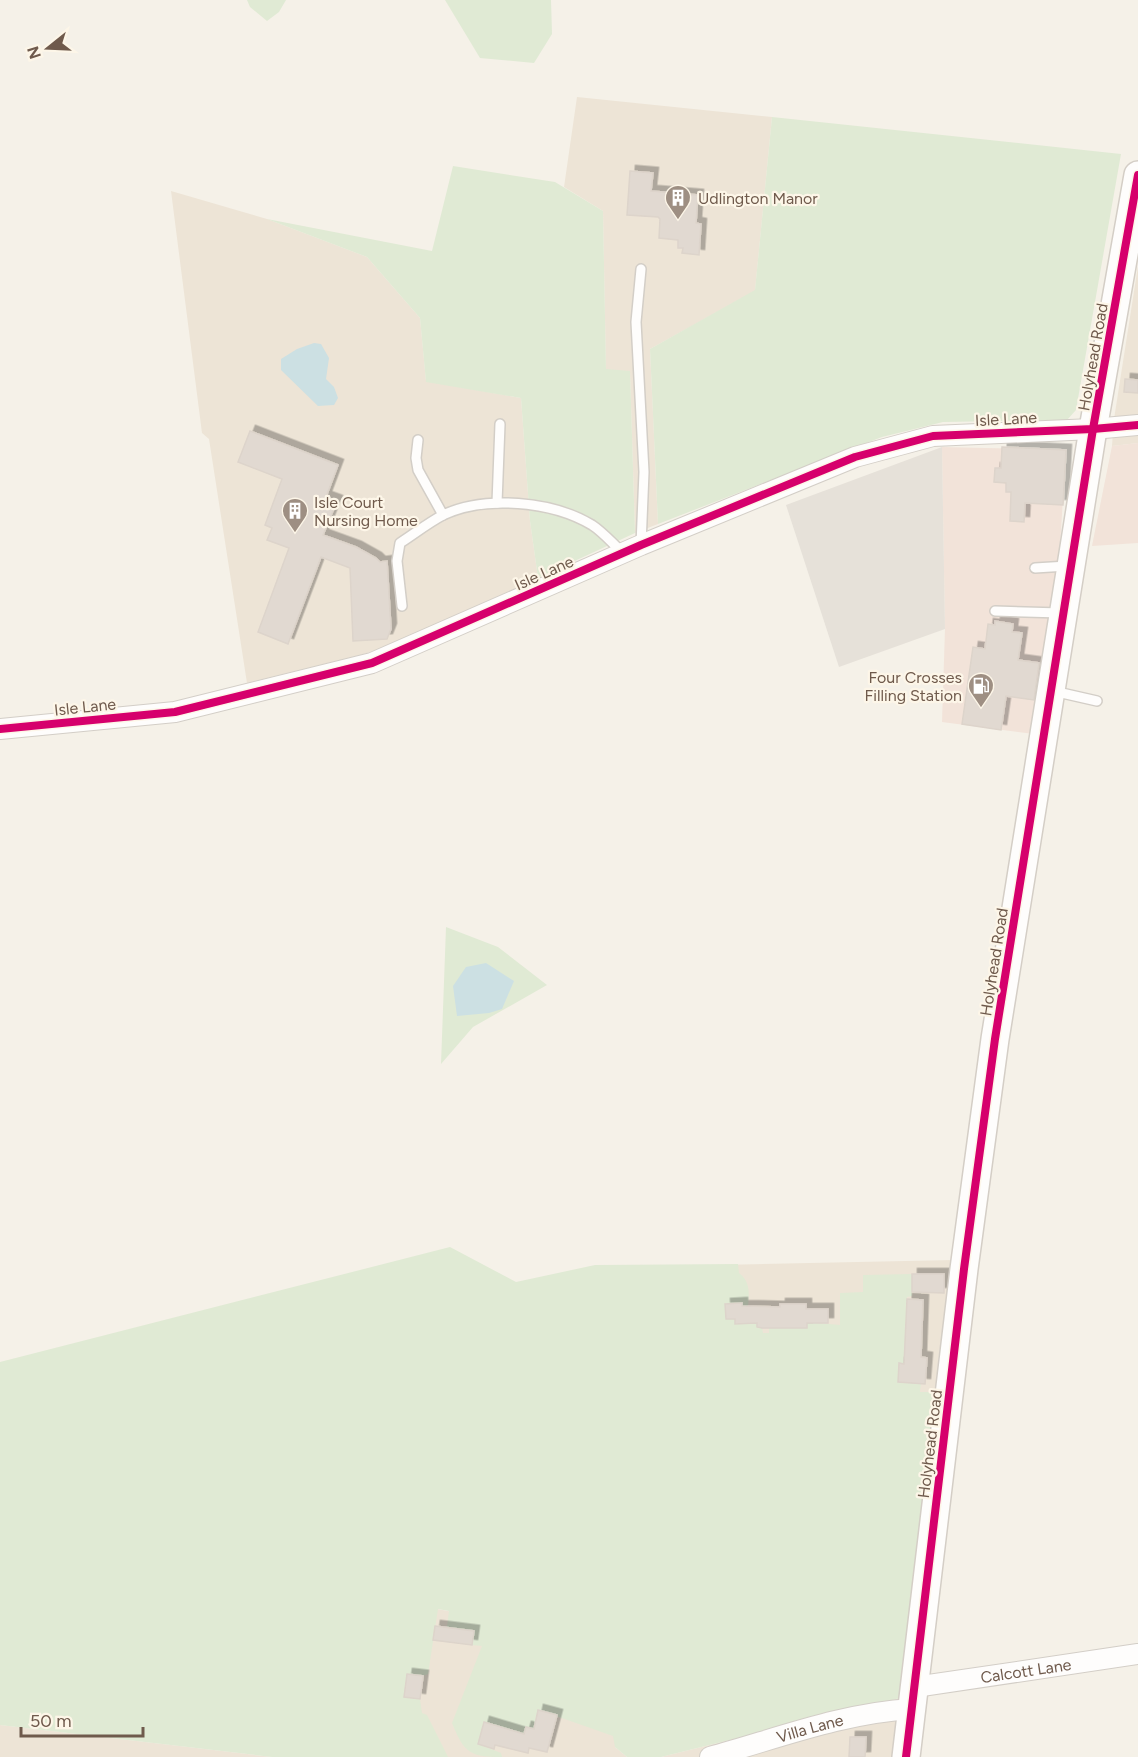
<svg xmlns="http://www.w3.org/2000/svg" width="1138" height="1757" font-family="Figtree,sans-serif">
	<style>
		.residential { fill: #ede4d6 }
		.commercial { fill: #f2e3d9 }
		.industrial { fill: #e6e1d9 }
		.green { fill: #e0ead4 }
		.water { fill: #cce0e3 }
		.building { fill: #e1d9d1; stroke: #ddd4cb; stroke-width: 1.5; filter: url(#shadow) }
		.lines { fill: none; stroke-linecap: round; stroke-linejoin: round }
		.lane-casing { stroke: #d3cec7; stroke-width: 12 }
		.street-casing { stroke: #d3cec7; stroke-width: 22 }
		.secondary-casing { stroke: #d4cec6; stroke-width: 30 }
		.lane { stroke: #fefdfc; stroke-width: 9 }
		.street { stroke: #fefdfc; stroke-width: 20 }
		.secondary { stroke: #fefdfc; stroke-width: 27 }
		.cycleway-casing { stroke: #fdf6e8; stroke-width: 11 }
		.cycleway { stroke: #d6006c; stroke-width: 8 }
		.labels { text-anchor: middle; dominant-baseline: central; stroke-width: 4.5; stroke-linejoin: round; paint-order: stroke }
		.poi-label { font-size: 16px; fill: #6f5a4c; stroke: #fdf6e8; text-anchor: start }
		.street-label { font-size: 16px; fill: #6f5a4c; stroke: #fdf6e8 }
	</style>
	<defs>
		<filter id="shadow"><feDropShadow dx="5.5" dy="-5.5" stdDeviation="0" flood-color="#0004"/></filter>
	</defs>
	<rect width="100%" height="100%" fill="#f5f1e8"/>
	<g class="residential">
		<path d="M577,97L772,117L755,291L650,349L658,524L635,533L630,372L606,370L603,211L564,187Z"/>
		<path d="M171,191L267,219L367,257L420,318L426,381L521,398L530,521L538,578L392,644L364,654L247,683L209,439L202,433Z"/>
		<path d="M1138,266V443L1112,446L1114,419Z"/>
		<path d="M953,1260L939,1354L935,1392L835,1394L715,1366L720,1265Z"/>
		<path d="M437,1609L646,1648L615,1747L627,1757H369L436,1618Z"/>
		<path d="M900,1698L893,1757H661Z"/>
		<path d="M0,1725L272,1757H0Z"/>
	</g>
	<g class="commercial">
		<path d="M1138,443V543L1092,546L1112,446Z"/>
		<path d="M942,447L1066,450L1058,578L1034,734L942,722L945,629Z"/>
	</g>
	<path class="industrial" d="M942,447L945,629L839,667L786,505Z"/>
	<g class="green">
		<path d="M247,0H286L279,12L267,21L250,7Z"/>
		<path d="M445,0H551L552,34L534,63L480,58Z"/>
		<path d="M772,117L1121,154L1076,410L1067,420L943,422L882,437L658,524L650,349L755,290Z"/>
		<path d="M453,166L555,182L603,211L606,369L630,371L635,533L538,578L530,521L521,398L426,382L420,318L367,257L267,219L432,251Z"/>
		<path d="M446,927L498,947L547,985L473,1027L441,1064Z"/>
		<path d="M450,1247L516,1282L595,1265L738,1264L739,1273C751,1282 749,1294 748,1307H742V1303L725,1304L726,1319H735V1324H757V1327H762L763,1333H769V1327L807,1322L840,1325V1293L863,1292V1275L912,1274V1296L907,1297L905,1346L916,1364L899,1363L898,1382L921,1383L920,1392H935L900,1698L661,1757H627L615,1747L613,1736L539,1710L534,1729L526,1727L523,1736L484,1722L478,1744L501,1753L502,1757C470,1757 464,1753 452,1723L482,1646L472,1645L474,1631L447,1627L449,1611L438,1609L428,1674L423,1676L420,1699L422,1713L427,1715L448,1757H272L0,1725V1362Z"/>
	</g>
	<g class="water">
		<path d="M314,343L321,344L329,358L326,379L334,387L338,398L334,405L318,406L281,370V359L297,349Z"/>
		<path d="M486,963L514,981L502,1009L489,1013L457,1016L453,986L466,967Z"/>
	</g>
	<g class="building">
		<path d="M630,171L653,173L651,191L698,195L696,223L701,224L699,255L682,253L683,248H678V240L659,238L660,219L658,217L627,215Z"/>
		<path d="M1125,379L1138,380V393L1124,392Z"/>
		<path d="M250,431L338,465L326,497L337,501L323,535L356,547L376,558L380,562L387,561L391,629L387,639L353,641L350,568L321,557L288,644L258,632L289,548L267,540L272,528L265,525L282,479L238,462Z"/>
		<path d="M1002,447L1066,450L1063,505L1025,503L1024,522L1010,521L1011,492H1006V483L994,482L995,468H1001Z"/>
		<path d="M995,621L1013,624L1012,632L1022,633L1018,660L1039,663L1034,700L1006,696L1001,730L962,724L973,647L985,649L988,624L995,625Z"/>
		<path d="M912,1274H944V1293L912,1292Z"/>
		<path d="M907,1299L923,1300L921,1357L927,1358L925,1384L898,1382L899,1363L904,1364Z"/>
		<path d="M742,1303V1306L780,1307V1304H806V1309H828V1323H807V1328H762L757,1327V1323L735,1324V1319H726L725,1304Z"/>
		<path d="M435,1626L474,1631L472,1645L433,1640Z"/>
		<path d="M407,1674L423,1676L420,1699L404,1697Z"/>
		<path d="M538,1710L557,1715L547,1752L529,1748L528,1753L495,1745L494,1749L478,1744L484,1722L524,1734L526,1727L534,1729Z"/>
		<path d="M850,1737H866L865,1757H849Z"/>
	</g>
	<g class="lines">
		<defs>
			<g id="lane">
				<path d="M641,269L636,322L644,472L641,545"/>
				<path d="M418,440L416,458L418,470L443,515"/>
				<path d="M497,503L500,424"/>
				<path d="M1035,568L1067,566"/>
				<path d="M402,606L397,561L400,543C414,534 428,523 443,515C485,495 552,501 592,525C603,532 613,544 623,553"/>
				<path d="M995,611L1061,613"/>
				<path d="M1053,691L1097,701"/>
			</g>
			<g id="street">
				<path d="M0,729L175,712L372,663L641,545L855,457L933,436L1093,429L1138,425"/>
				<path id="s1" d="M915,1687L1138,1654"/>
				<path id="s2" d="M710,1757C776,1739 842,1713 912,1709"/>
			</g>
			<path id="secondary" d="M906,1757L964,1269L995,1039L1093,429L1138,175"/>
		</defs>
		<use href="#lane" class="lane-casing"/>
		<use href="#street" class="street-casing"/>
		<use href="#secondary" class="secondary-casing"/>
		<use href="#lane" class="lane"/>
		<use href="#street" class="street"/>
		<use href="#secondary" class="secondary"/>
		<defs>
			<g id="cycleway">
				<path d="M0,729L175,712L372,663L641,545L855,457L933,436L1093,429L1138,425"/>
				<path d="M906,1757L964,1269L995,1039L1093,429L1138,175"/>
			</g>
		</defs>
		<use href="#cycleway" class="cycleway-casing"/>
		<use href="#cycleway" class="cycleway"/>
	</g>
	<defs>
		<symbol id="building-pin" viewBox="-11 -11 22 30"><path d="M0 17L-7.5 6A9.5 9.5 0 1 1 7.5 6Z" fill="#9e8f83" stroke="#fdf6e8"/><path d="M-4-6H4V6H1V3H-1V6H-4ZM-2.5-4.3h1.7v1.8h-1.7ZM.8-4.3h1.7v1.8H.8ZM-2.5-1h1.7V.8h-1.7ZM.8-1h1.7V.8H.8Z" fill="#fff"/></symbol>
		<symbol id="fuel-pin" viewBox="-11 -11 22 30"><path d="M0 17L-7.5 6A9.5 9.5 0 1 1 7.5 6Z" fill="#9e8f83" stroke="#fdf6e8"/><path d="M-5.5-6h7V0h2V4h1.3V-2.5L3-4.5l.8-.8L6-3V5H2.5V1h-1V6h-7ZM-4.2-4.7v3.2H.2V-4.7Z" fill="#fff"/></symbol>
	</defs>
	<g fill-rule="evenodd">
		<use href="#building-pin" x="663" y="183" width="30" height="40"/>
		<use href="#building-pin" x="280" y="496" width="30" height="40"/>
		<use href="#fuel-pin" x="966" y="671" width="30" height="40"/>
	</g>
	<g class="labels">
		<g class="poi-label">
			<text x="698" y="198">Udlington Manor</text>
			<text x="314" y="502">Isle Court<tspan x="314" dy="18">Nursing Home</tspan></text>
			<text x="962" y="677" text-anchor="end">Four Crosses<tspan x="962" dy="18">Filling Station</tspan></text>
		</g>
		<g class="street-label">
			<text transform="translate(1093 357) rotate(-80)">Holyhead Road</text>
			<text transform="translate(1006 419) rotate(-3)">Isle Lane</text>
			<text transform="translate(544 573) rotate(-24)">Isle Lane</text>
			<text transform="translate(85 707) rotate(-6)">Isle Lane</text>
			<text transform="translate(994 962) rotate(-81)">Holyhead Road</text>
			<text transform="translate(930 1444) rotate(-83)">Holyhead Road</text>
			<text stroke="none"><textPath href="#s1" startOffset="112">Calcott Lane</textPath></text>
			<text stroke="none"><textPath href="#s2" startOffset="104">Villa Lane</textPath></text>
		</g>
	</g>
	<g transform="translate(48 48) rotate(252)" stroke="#fdf6e8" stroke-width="4.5" paint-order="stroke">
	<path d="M0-4.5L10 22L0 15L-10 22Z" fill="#6f5a4c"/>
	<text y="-9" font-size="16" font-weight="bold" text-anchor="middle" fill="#6f5a4c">N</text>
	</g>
	<path d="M21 1727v9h122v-9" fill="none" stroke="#6f5a4c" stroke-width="3"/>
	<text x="30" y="1727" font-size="18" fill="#6f5a4c" stroke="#fdf6e8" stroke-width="4.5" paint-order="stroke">50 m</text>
</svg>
